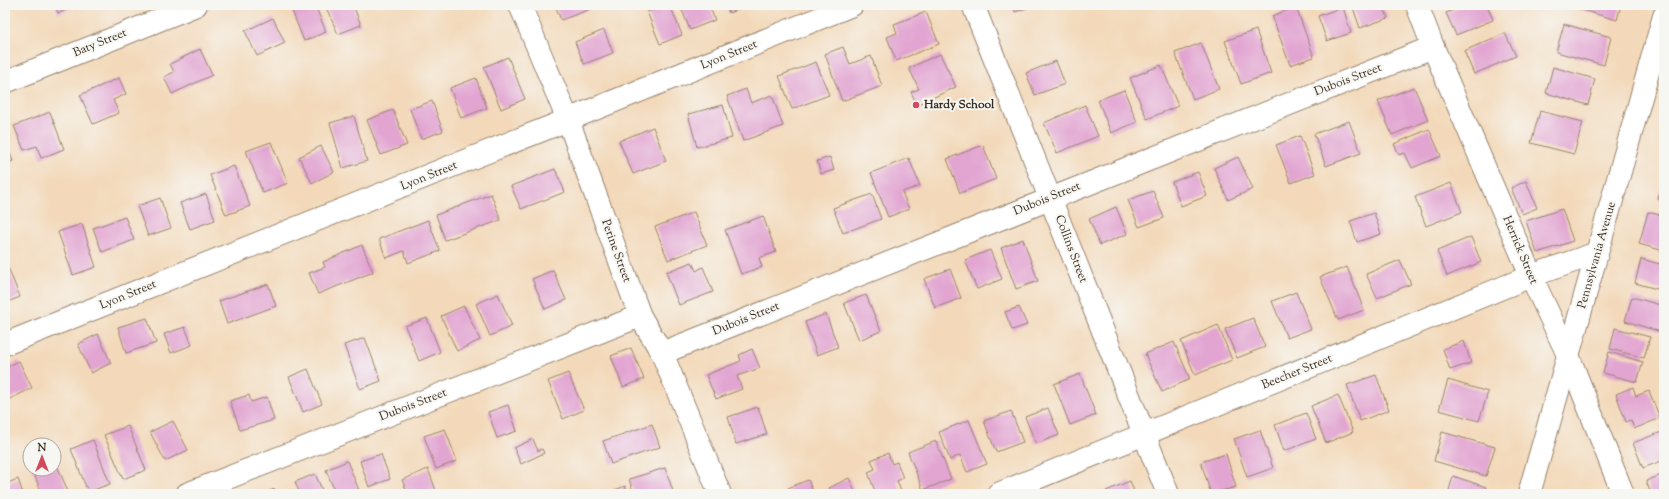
<svg xmlns="http://www.w3.org/2000/svg" width="1669" height="499" font-family="'Sorts Mill Goudy',serif">
	<style>
		.building { fill: #e2a5d2 }
		.lines { fill: none; stroke-linecap: round; stroke-linejoin: round }
		.minor-casing { stroke: #97826c; stroke-width: 24 }
		.secondary-casing { stroke: #97826c; stroke-width: 24 }
		.minor { stroke: #fff; stroke-width: 22 }
		.secondary { stroke: #fff; stroke-width: 22 }
		.poi-dot { fill: #d1495b; stroke: #f6f6f2; stroke-width: 1.5 }
		.labels { text-anchor: middle; dominant-baseline: central; stroke-width: 4; stroke-linejoin: round; paint-order: stroke }
		.street-label { font-size: 12px; fill: #3b2a1e; stroke: #f6f6f2 }
		.poi-label { font-size: 12px; font-weight: bold; fill: #3b2a1e; stroke: #f6f6f2; text-anchor: start }
	</style>
	<rect width="100%" height="100%" fill="#f6f6f2"/>
	<filter id="ink" filterUnits="userSpaceOnUse"><feTurbulence type="fractalNoise" baseFrequency=".025" numOctaves="2"/><feDisplacementMap in="SourceGraphic" scale="8" xChannelSelector="R" yChannelSelector="G"/><feConvolveMatrix kernelMatrix="1 2 1 2 8 2 1 2 1" color-interpolation-filters="sRGB"/></filter>
	<filter id="wash" filterUnits="userSpaceOnUse"><feTurbulence type="fractalNoise" baseFrequency=".012" numOctaves="4" result="noise"/><feDisplacementMap in="SourceGraphic" scale="16" xChannelSelector="R" yChannelSelector="G"/><feGaussianBlur stdDeviation="0.9" result="paint"/><feColorMatrix in="noise" values="0 0 0 0 0 0 0 0 0 0 0 0 0 0 0 0 0 1.4 0 .05"/><feComposite in="paint" operator="in"/></filter>
	<g filter="url(#wash)">
		<rect width="100%" height="100%" fill="#f3d9ba"/>
		<g id="blocks">
			<g class="building">
				<path d="M55,5H80L58,13Z"/>
				<path d="M293,5H315L326,32L304,41L290,6Z"/>
				<path d="M325,5H353L361,25L338,34Z"/>
				<path d="M555,5H595L596,7L561,20Z"/>
				<path d="M665,5H670L682,35L660,44L647,12Z"/>
				<path d="M680,5H709L715,20L690,30Z"/>
				<path d="M726,5H750L729,13Z"/>
				<path d="M1013,5H1035L1015,12Z"/>
				<path d="M1352,5H1383L1388,18L1360,28Z"/>
				<path d="M1466,5H1487L1493,20L1456,35L1446,13Z"/>
				<path d="M1576,5H1621L1617,20L1575,8Z"/>
				<path d="M1296,7L1314,57L1290,65L1272,16Z"/>
				<path d="M1343,7L1351,33L1327,41L1318,16Z"/>
				<path d="M926,12L939,44L896,61L887,37L897,33L894,24Z"/>
				<path d="M273,18L285,43L257,56L245,31Z"/>
				<path d="M1564,24L1611,37L1604,65L1556,52Z"/>
				<path d="M604,30L613,53L584,64L575,42Z"/>
				<path d="M1256,30L1271,73L1241,84L1225,41Z"/>
				<path d="M1505,33L1516,56L1474,74L1464,51Z"/>
				<path d="M1201,43L1219,89L1193,99L1175,53Z"/>
				<path d="M843,47L850,64L871,56L882,86L842,101L825,54Z"/>
				<path d="M200,49L212,75L172,94L164,77L174,72L170,64Z"/>
				<path d="M940,54L956,87L917,105L911,92L919,89L909,68Z"/>
				<path d="M508,57L525,99L501,109L484,67Z"/>
				<path d="M1056,61L1065,84L1035,95L1026,73Z"/>
				<path d="M816,62L829,95L792,109L779,76Z"/>
				<path d="M1161,65L1178,106L1147,119L1130,78Z"/>
				<path d="M1553,67L1595,79L1588,105L1546,93Z"/>
				<path d="M119,78L126,94L113,100L119,113L93,124L80,95Z"/>
				<path d="M476,78L487,108L461,118L450,88Z"/>
				<path d="M1414,87L1428,120L1392,135L1378,101Z"/>
				<path d="M746,89L751,103L772,95L783,126L743,141L727,96Z"/>
				<path d="M1124,90L1137,122L1111,133L1098,100Z"/>
				<path d="M432,101L443,131L421,139L410,109Z"/>
				<path d="M723,105L732,138L697,147L688,114Z"/>
				<path d="M1085,105L1098,136L1057,153L1044,123Z"/>
				<path d="M393,110L407,145L381,155L367,120Z"/>
				<path d="M1540,111L1583,122L1574,154L1531,143Z"/>
				<path d="M50,112L64,149L41,158L37,146L24,150L14,126Z"/>
				<path d="M354,116L367,161L343,168L330,123Z"/>
				<path d="M1349,121L1361,153L1326,166L1314,134Z"/>
				<path d="M653,127L666,161L633,174L619,141Z"/>
				<path d="M1429,129L1441,156L1412,168L1405,153L1399,155L1394,144Z"/>
				<path d="M1300,136L1315,174L1291,183L1276,145Z"/>
				<path d="M5,141L13,161L5,164Z"/>
				<path d="M271,142L288,183L263,193L246,151Z"/>
				<path d="M983,145L996,179L960,193L947,159Z"/>
				<path d="M321,146L334,172L312,183L299,157Z"/>
				<path d="M830,157L834,170L821,174L817,161Z"/>
				<path d="M1238,157L1253,189L1228,200L1214,168Z"/>
				<path d="M909,158L920,186L902,192L909,209L888,217L871,173Z"/>
				<path d="M234,166L250,206L226,215L210,175Z"/>
				<path d="M555,169L565,192L521,209L511,186Z"/>
				<path d="M1198,172L1207,196L1181,206L1172,182Z"/>
				<path d="M1664,177V201L1658,199Z"/>
				<path d="M1526,181L1537,208L1522,214L1511,188Z"/>
				<path d="M1451,183L1462,212L1426,226L1415,197Z"/>
				<path d="M1153,191L1164,218L1139,227L1128,200Z"/>
				<path d="M206,194L215,220L190,229L180,203Z"/>
				<path d="M491,194L501,220L445,240L436,215Z"/>
				<path d="M872,194L881,219L843,233L833,208Z"/>
				<path d="M160,198L171,228L148,236L137,206Z"/>
				<path d="M1116,207L1127,234L1100,245L1089,219Z"/>
				<path d="M1562,209L1573,241L1537,253L1526,221Z"/>
				<path d="M694,212L707,245L668,260L655,227Z"/>
				<path d="M1648,212L1664,216V251L1639,244Z"/>
				<path d="M1374,213L1381,234L1357,242L1350,221Z"/>
				<path d="M763,216L776,252L759,258L762,267L741,274L725,230Z"/>
				<path d="M125,217L134,240L102,252L93,228Z"/>
				<path d="M428,220L440,251L408,263L404,251L386,258L379,239Z"/>
				<path d="M82,224L96,267L73,275L58,232Z"/>
				<path d="M1471,237L1481,262L1447,276L1437,251Z"/>
				<path d="M1023,239L1038,281L1016,289L1001,248Z"/>
				<path d="M362,245L373,272L318,294L309,273L325,267L323,262Z"/>
				<path d="M990,250L1002,279L977,289L965,260Z"/>
				<path d="M1641,259L1664,265V291L1635,283Z"/>
				<path d="M5,260L20,297L5,303Z"/>
				<path d="M1400,260L1411,284L1377,298L1366,274Z"/>
				<path d="M692,262L696,271L703,267L713,292L679,305L666,272Z"/>
				<path d="M1347,267L1364,310L1338,320L1320,277Z"/>
				<path d="M950,269L961,298L935,308L924,279Z"/>
				<path d="M553,270L566,300L545,309L532,279Z"/>
				<path d="M268,284L276,306L227,324L219,301Z"/>
				<path d="M1296,292L1311,329L1287,338L1272,301Z"/>
				<path d="M498,294L512,326L490,336L476,304Z"/>
				<path d="M866,295L881,331L859,340L844,303Z"/>
				<path d="M1632,297L1664,306V333L1625,321Z"/>
				<path d="M464,306L480,340L457,351L441,316Z"/>
				<path d="M1019,307L1027,325L1012,330L1005,312Z"/>
				<path d="M826,314L838,347L817,355L805,322Z"/>
				<path d="M147,318L156,343L126,353L118,327Z"/>
				<path d="M427,318L440,352L419,361L405,326Z"/>
				<path d="M1253,318L1265,347L1237,358L1225,329Z"/>
				<path d="M1218,325L1232,360L1195,375L1181,341Z"/>
				<path d="M185,327L192,345L171,353L164,334Z"/>
				<path d="M1615,328L1650,337L1644,358L1610,349Z"/>
				<path d="M98,334L111,363L91,373L78,344Z"/>
				<path d="M365,338L381,381L360,389L344,345Z"/>
				<path d="M1464,341L1471,363L1450,370L1443,349Z"/>
				<path d="M1174,342L1190,379L1162,392L1145,354Z"/>
				<path d="M631,348L644,379L623,387L611,356Z"/>
				<path d="M752,349L760,368L737,376L742,389L716,399L706,375L741,361L739,355Z"/>
				<path d="M1609,352L1643,362L1637,382L1603,373Z"/>
				<path d="M19,361L32,388L8,400L5,395V368Z"/>
				<path d="M308,369L322,404L303,412L289,377Z"/>
				<path d="M568,373L584,410L563,419L548,381Z"/>
				<path d="M1080,374L1096,415L1070,425L1054,384Z"/>
				<path d="M1376,375L1389,410L1360,421L1347,385Z"/>
				<path d="M1448,380L1488,392L1479,421L1439,410Z"/>
				<path d="M1633,387L1636,396L1649,391L1660,418L1634,429L1631,420L1626,422L1616,394Z"/>
				<path d="M249,395L251,402L267,397L274,420L240,430L230,401Z"/>
				<path d="M1338,395L1353,432L1326,443L1311,406Z"/>
				<path d="M508,405L517,431L497,438L488,412Z"/>
				<path d="M758,407L767,434L736,444L728,417Z"/>
				<path d="M1048,408L1059,435L1036,444L1025,417Z"/>
				<path d="M1011,411L1023,442L996,452L984,421Z"/>
				<path d="M1306,413L1316,439L1284,451L1275,425Z"/>
				<path d="M969,420L987,464L967,472L960,455L950,460L939,432Z"/>
				<path d="M173,421L188,450L165,461L150,432Z"/>
				<path d="M652,424L660,447L611,464L603,441Z"/>
				<path d="M128,426L146,470L123,479L104,435Z"/>
				<path d="M445,429L457,461L436,469L424,436Z"/>
				<path d="M1260,430L1273,468L1247,477L1234,439Z"/>
				<path d="M1664,431V460L1643,468L1633,443Z"/>
				<path d="M1442,432L1495,447L1486,476L1434,461Z"/>
				<path d="M533,439L538,451L542,449L544,453L521,464L514,448Z"/>
				<path d="M93,440L110,484L88,492L71,449Z"/>
				<path d="M936,441L951,479L923,490L908,452Z"/>
				<path d="M888,453L892,464L897,462L903,478L897,481L902,494H876L868,472L875,469L871,460Z"/>
				<path d="M381,454L390,479L369,487L360,461Z"/>
				<path d="M1226,454L1236,487L1211,494L1201,462Z"/>
				<path d="M54,458L69,494H42L32,469H54Z"/>
				<path d="M347,461L359,490L348,494H336L326,470Z"/>
				<path d="M665,468L674,494H634L629,479Z"/>
				<path d="M428,469L437,493L408,494L402,480Z"/>
				<path d="M315,474L324,494H300L295,482Z"/>
				<path d="M1664,474V494H1651L1646,481Z"/>
				<path d="M1453,476L1486,487L1484,494H1448Z"/>
				<path d="M849,478L856,494H832L829,488Z"/>
				<path d="M18,479L23,494H5V484Z"/>
				<path d="M808,480L814,494H790L788,488Z"/>
				<path d="M1130,481L1135,494H1107L1106,491Z"/>
				<path d="M625,486L628,494H605Z"/>
				<path d="M275,489L276,494H261Z"/>
			</g>
		</g>
	</g>
	<g filter="url(#ink)">
		<use href="#blocks" fill-opacity="0" stroke="#97826c" stroke-width="1"/>
		<g class="lines">
			<defs>
				<g id="minor">
					<path d="M520,5L568,120L640,316L662,353L720,494"/>
					<path d="M973,5L1168,494"/>
					<path d="M1417,5L1433,47L1531,276L1568,355L1623,494"/>
					<path d="M5,82L196,5"/>
					<path d="M5,344L550,127L852,5"/>
					<path d="M662,353L1433,47"/>
					<path d="M187,494L640,316"/>
					<path d="M998,494L1531,276L1597,253"/>
				</g>
				<path id="secondary" d="M1529,494L1664,16"/>
			</defs>
			<use href="#minor" class="minor-casing"/>
			<use href="#secondary" class="secondary-casing"/>
			<use href="#minor" class="minor"/>
			<use href="#secondary" class="secondary"/>
		</g>
	</g>
	<circle class="poi-dot" cx="916" cy="105" r="4"/>
	<g class="labels">
		<g class="street-label">
			<text transform="translate(100 43) rotate(-22)">Baty Street</text>
			<text transform="translate(729 55) rotate(-22)">Lyon Street</text>
			<text transform="translate(1348 80) rotate(-21)">Dubois Street</text>
			<text transform="translate(429 176) rotate(-22)">Lyon Street</text>
			<text transform="translate(1047 199) rotate(-22)">Dubois Street</text>
			<text transform="translate(1071 249) rotate(69)">Collins Street</text>
			<text transform="translate(1520 250) rotate(67)">Herrick Street</text>
			<text transform="translate(616 251) rotate(70)">Perine Street</text>
			<text transform="translate(1597 255) rotate(-74)">Pennsylvania Avenue</text>
			<text transform="translate(128 295) rotate(-22)">Lyon Street</text>
			<text transform="translate(746 319) rotate(-22)">Dubois Street</text>
			<text transform="translate(1297 372) rotate(-22)">Beecher Street</text>
			<text transform="translate(413 405) rotate(-21)">Dubois Street</text>
		</g>
		<g class="poi-label">
			<text x="924" y="105">Hardy School</text>
		</g>
	</g>
	<rect width="1669" height="499" fill="none" stroke="#f6f6f2" stroke-width="20"/>
	<g transform="translate(42 457)"><circle r="19" fill="#f6f6f2" stroke="#aba49d"/>
	<path d="M0-3L7 15L0 10L-7 15Z" fill="#d1495b"/>
	<text y="-6" font-size="11" font-weight="bold" text-anchor="middle" fill="#3b2a1e">N</text>
	</g>
</svg>
